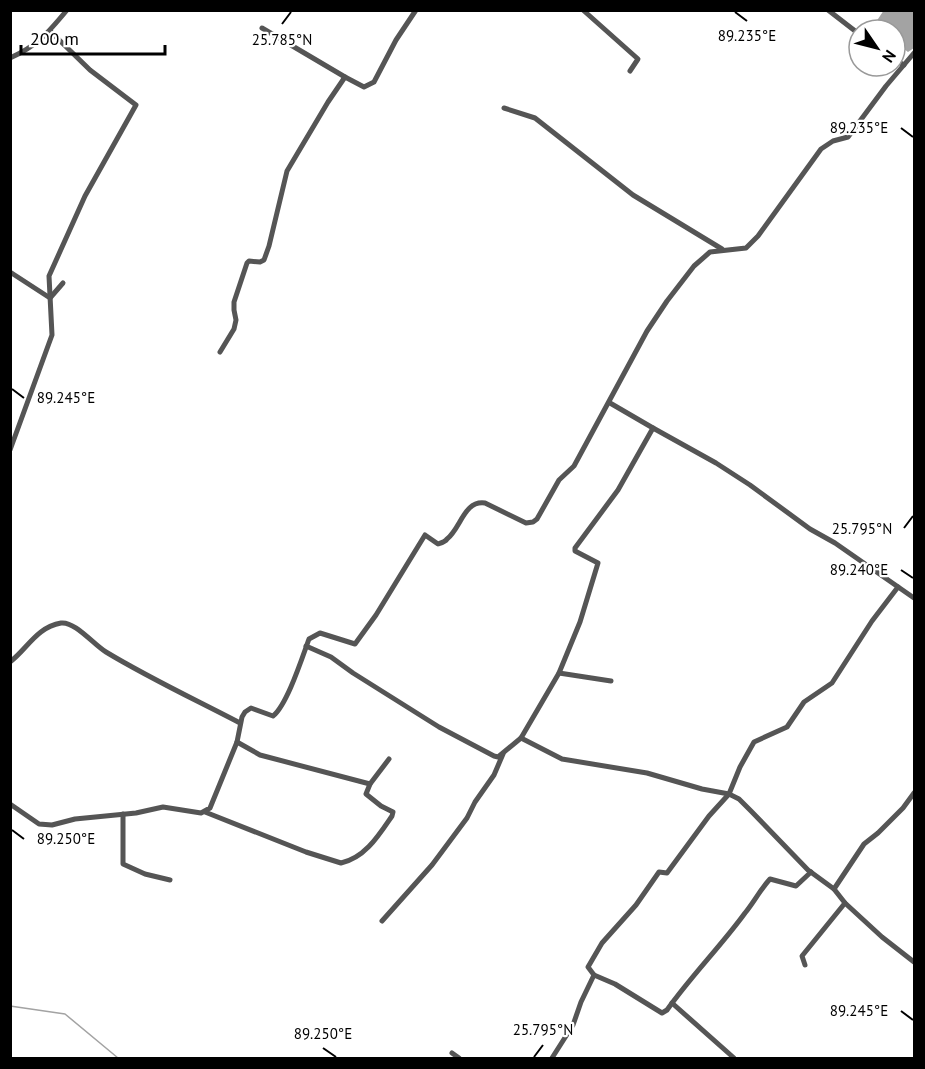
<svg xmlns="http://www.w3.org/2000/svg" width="925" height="1069" font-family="'PT Sans',sans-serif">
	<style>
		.water { fill: #a3a3a3 }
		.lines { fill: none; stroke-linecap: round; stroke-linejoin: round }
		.stream { stroke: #a3a3a3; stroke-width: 1.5 }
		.minor { stroke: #555; stroke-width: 5 }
		.ticks { fill: none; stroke: #000; stroke-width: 2 }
		.ticks-label { font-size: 15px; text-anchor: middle; fill: #000; stroke: #fff; stroke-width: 4.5; stroke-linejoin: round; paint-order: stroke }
	</style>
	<rect width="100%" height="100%" fill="#fff"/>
	<path class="water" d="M884,10L914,11V48L908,52L895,42V30H879L874,25Z"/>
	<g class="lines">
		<path class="stream" d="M10,1006L65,1014L118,1058"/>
		<g class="minor">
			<path d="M583,10L638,59L630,71"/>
			<path d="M828,10L859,34"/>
			<path d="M262,28L345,77"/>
			<path d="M10,58C37,46 48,33 67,10"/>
			<path d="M895,60L904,65"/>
			<path d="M504,108L535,118L633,195L722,249"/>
			<path d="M10,272L50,298L63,283"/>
			<path d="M220,352L234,329L236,320L234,310V302L247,263L249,261L260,262L264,260L269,246L287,171L328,102L345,77L364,87L374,82L396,40L416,10"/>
			<path d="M653,428L716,463L750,485L810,529L835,543L914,598"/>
			<path d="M10,450L52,335L49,276L85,196L136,105L90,70L50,31"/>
			<path d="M306,646L331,657L353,673L439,727L494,756L498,757L521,738L559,673L580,622L598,563L575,551V548L618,490L653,428L610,403"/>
			<path d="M10,662C27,649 37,627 61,623C75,621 94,645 106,652C149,678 196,700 240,723"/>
			<path d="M559,673L611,681"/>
			<path d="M521,738L562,759L647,773L702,789L729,794L739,799L751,811L808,870L834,889"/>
			<path d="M237,742L260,755L370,784"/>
			<path d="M10,804L39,824L52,825L75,819L136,813L163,807L201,813L210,808L237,742L242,717L245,712L251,708L273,716C287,705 302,658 309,639L320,633L355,644L376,615L425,535L438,544C441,543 445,542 447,539C461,528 464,500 485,503L526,523L533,522L537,519L559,480L574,466L647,331L667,301L694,266L710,252L746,248L758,236L821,149L833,141L848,137L886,86L914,53"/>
			<path d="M205,812L306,852L341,863C365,858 379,835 392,816L393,812L381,806L366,794L370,784L389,759"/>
			<path d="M123,814V864L145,874L170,880"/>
			<path d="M845,903L882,937L914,962"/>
			<path d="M382,921L432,865L467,818L475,802L494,775L503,754"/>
			<path d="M805,965L802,956L845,903L834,889L864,844L878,833L903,808L914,793"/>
			<path d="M594,975L588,967L602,943L636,905L659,872L667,873L709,816L729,794L740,767L754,742L787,727L804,702L832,683L872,621L898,587"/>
			<path d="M672,1003L734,1058"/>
			<path d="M452,1053L459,1058"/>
			<path d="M552,1058L573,1025L581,1002L594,975L615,984L662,1013L667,1010C691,976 721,946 745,913C754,902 760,890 770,879L796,886L811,872"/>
		</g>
	</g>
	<path class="ticks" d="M735,12L747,21M282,24L291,12M901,128L913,137M12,389L24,398M904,528L913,516M901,570L913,578M12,830L24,839M901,1011L913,1020M323,1048L336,1057M534,1057L543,1045"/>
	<g class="ticks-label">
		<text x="747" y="41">89.235°E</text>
		<text x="282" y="45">25.785°N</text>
		<text x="859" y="133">89.235°E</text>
		<text x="66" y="403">89.245°E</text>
		<text x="862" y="534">25.795°N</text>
		<text x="859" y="575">89.240°E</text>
		<text x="66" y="844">89.250°E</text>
		<text x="859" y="1016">89.245°E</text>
		<text x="543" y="1035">25.795°N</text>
		<text x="323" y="1039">89.250°E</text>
	</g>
	<rect width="925" height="1069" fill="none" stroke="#000000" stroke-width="24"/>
	<g transform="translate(877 48) rotate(125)"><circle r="28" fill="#ffffff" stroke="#999999" stroke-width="1.5"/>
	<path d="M0-4.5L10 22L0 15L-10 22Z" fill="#000000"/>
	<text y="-9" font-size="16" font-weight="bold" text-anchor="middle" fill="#000000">N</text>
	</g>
	<path d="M21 45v9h144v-9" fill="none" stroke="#000000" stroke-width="3"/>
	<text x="30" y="45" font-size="18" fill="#000000" stroke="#ffffff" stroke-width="4.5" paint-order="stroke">200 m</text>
</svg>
